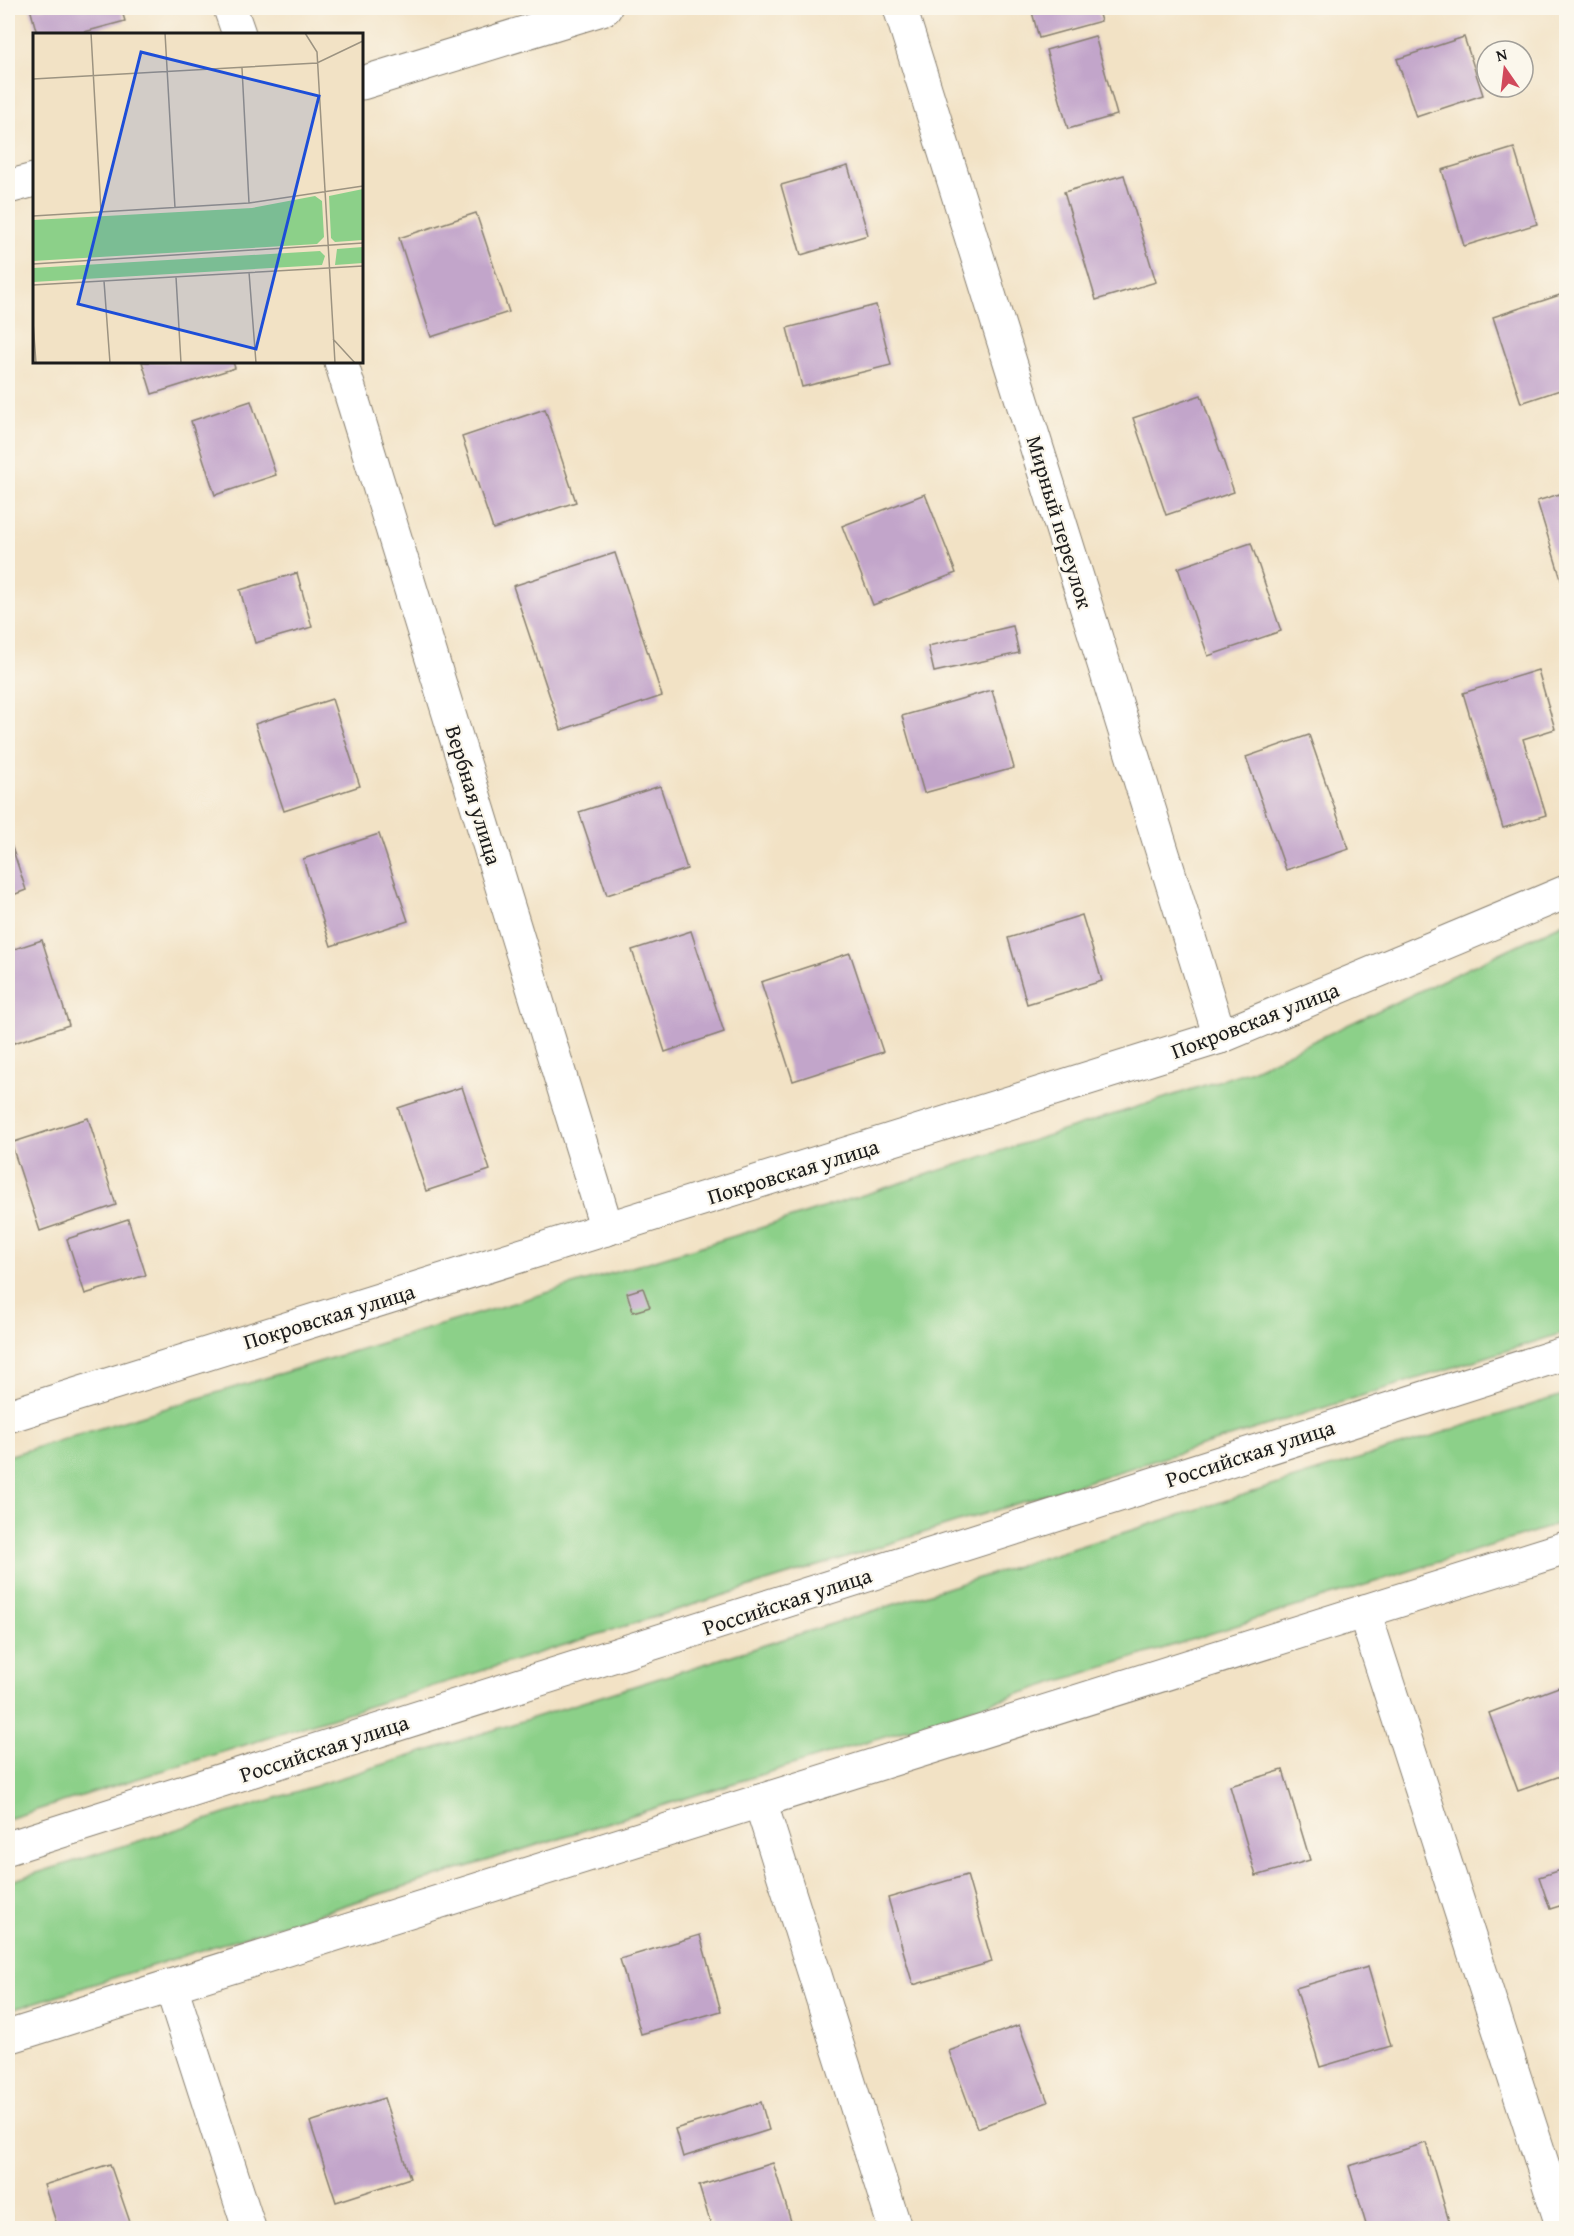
<svg xmlns="http://www.w3.org/2000/svg" width="1574" height="2236" font-family="'Gentium Book Plus',serif">
	<style>
		.green { fill: #8cd089; stroke: #547652; stroke-width: 1.5 }
		.building { fill: #c2a5ca }
		.lines { fill: none; stroke-linecap: round; stroke-linejoin: round }
		.minor-casing { stroke: #877f70; stroke-width: 35 }
		.major-casing { stroke: #877f70; stroke-width: 35 }
		.minor { stroke: #fff; stroke-width: 33 }
		.major { stroke: #fff; stroke-width: 33 }
		.labels { text-anchor: middle; dominant-baseline: central; stroke-width: 4.5; stroke-linejoin: round; paint-order: stroke }
		.street-label { font-size: 22px; fill: #1c1c1c; stroke: #fbf7ec }
		.inset-road { fill: none; stroke: #9c9381; stroke-width: 1.5 }
		.view { fill: #1d4ed8; fill-opacity: 0.15; stroke: #1d4ed8; stroke-width: 3 }
		.inset-edge { fill: none; stroke: #1c1c1c; stroke-width: 3 }
	</style>
	<rect width="100%" height="100%" fill="#fbf7ec"/>
	<filter id="ink" filterUnits="userSpaceOnUse"><feTurbulence type="fractalNoise" baseFrequency=".0167" numOctaves="2"/><feDisplacementMap in="SourceGraphic" scale="12" xChannelSelector="R" yChannelSelector="G"/><feConvolveMatrix kernelMatrix="1 2 1 2 8 2 1 2 1" color-interpolation-filters="sRGB"/></filter>
	<filter id="wash" filterUnits="userSpaceOnUse"><feTurbulence type="fractalNoise" baseFrequency=".008" numOctaves="4" result="noise"/><feDisplacementMap in="SourceGraphic" scale="24" xChannelSelector="R" yChannelSelector="G"/><feGaussianBlur stdDeviation="1.35" result="paint"/><feColorMatrix in="noise" values="0 0 0 0 0 0 0 0 0 0 0 0 0 0 0 0 0 1.4 0 .05"/><feComposite in="paint" operator="in"/></filter>
	<g filter="url(#wash)">
		<rect width="100%" height="100%" fill="#f2e2c5"/>
		<g class="green">
			<path d="M1566,922V1332L8,1819V1456L751,1231L1252,1070Z"/>
			<path d="M1566,1394V1522L8,2011V1882Z"/>
		</g>
		<g id="blocks">
			<g class="building">
				<path d="M30,8H121L125,21L77,34H37Z"/>
				<path d="M1049,8H1097L1101,21L1039,38L1032,12Z"/>
				<path d="M1095,36L1117,115L1068,129L1046,50Z"/>
				<path d="M1464,37L1483,95L1416,117L1397,59Z"/>
				<path d="M1514,148L1537,224L1464,246L1442,170Z"/>
				<path d="M848,166L868,235L801,255L781,185Z"/>
				<path d="M1124,175L1156,282L1096,300L1064,192Z"/>
				<path d="M476,213L509,312L431,337L399,238Z"/>
				<path d="M1566,293V388L1521,403L1493,317Z"/>
				<path d="M876,305L891,365L802,387L787,328Z"/>
				<path d="M142,362H233L235,368L152,394Z"/>
				<path d="M1201,395L1234,492L1166,515L1133,418Z"/>
				<path d="M251,401L276,475L215,495L191,421Z"/>
				<path d="M545,409L576,502L493,529L462,437Z"/>
				<path d="M1566,492V588L1564,589L1537,501Z"/>
				<path d="M925,494L956,573L873,605L842,526Z"/>
				<path d="M1251,543L1281,631L1208,656L1178,568Z"/>
				<path d="M615,553L662,696L561,730L513,586Z"/>
				<path d="M297,573L312,627L255,643L240,590Z"/>
				<path d="M1013,626L1019,653L934,672L928,646Z"/>
				<path d="M1538,670L1555,729L1523,739L1546,815L1503,828L1463,693Z"/>
				<path d="M992,690L1014,768L924,793L902,716Z"/>
				<path d="M332,699L360,786L284,811L255,724Z"/>
				<path d="M1309,735L1349,849L1286,870L1246,757Z"/>
				<path d="M660,786L687,869L607,895L579,812Z"/>
				<path d="M379,834L408,921L331,946L303,859Z"/>
				<path d="M8,835L26,890L8,897Z"/>
				<path d="M1082,915L1102,981L1027,1004L1008,938Z"/>
				<path d="M691,931L724,1032L665,1052L632,950Z"/>
				<path d="M42,940L69,1025L8,1045V951Z"/>
				<path d="M850,953L883,1052L793,1081L761,982Z"/>
				<path d="M462,1087L490,1170L426,1191L398,1108Z"/>
				<path d="M88,1118L116,1205L40,1231L11,1143Z"/>
				<path d="M128,1219L146,1275L85,1294L67,1239Z"/>
				<path d="M643,1288L650,1307L633,1312L627,1293Z"/>
				<path d="M1564,1685L1566,1692V1774L1518,1791L1489,1713Z"/>
				<path d="M1283,1770L1310,1860L1256,1876L1230,1786Z"/>
				<path d="M1566,1868V1904L1550,1909L1539,1877Z"/>
				<path d="M967,1875L992,1962L913,1985L888,1898Z"/>
				<path d="M700,1935L721,2011L641,2034L620,1959Z"/>
				<path d="M1368,1967L1391,2046L1320,2067L1296,1988Z"/>
				<path d="M1019,2025L1048,2102L977,2128L949,2051Z"/>
				<path d="M384,2098L410,2178L336,2202L310,2122Z"/>
				<path d="M761,2102L769,2130L683,2157L675,2129Z"/>
				<path d="M1426,2143L1451,2228H1367L1349,2166Z"/>
				<path d="M773,2163L793,2228H712L699,2186Z"/>
				<path d="M110,2164L132,2228H58L44,2185Z"/>
			</g>
		</g>
	</g>
	<g filter="url(#ink)">
		<use href="#blocks" fill-opacity="0" stroke="#877f70" stroke-width="1.5"/>
		<g class="lines">
			<defs>
				<g id="minor">
					<path d="M230,8L239,34"/>
					<path d="M900,8L1220,1037"/>
					<path d="M362,83L605,8"/>
					<path d="M8,187L34,180"/>
					<path d="M341,362L607,1229"/>
					<path d="M8,1416L1220,1037L1566,892"/>
					<path d="M1364,1611L1563,2228"/>
					<path d="M760,1801L895,2228"/>
					<path d="M171,1986L249,2228"/>
					<path d="M8,2037L1566,1548"/>
				</g>
				<path id="major" d="M8,1848L1566,1353"/>
			</defs>
			<use href="#minor" class="minor-casing"/>
			<use href="#major" class="major-casing"/>
			<use href="#minor" class="minor"/>
			<use href="#major" class="major"/>
		</g>
	</g>
	<g class="labels">
		<g class="street-label">
			<text transform="translate(1060 522) rotate(73)">Мирный переулок</text>
			<text transform="translate(474 795) rotate(73)">Вербная улица</text>
			<text transform="translate(1255 1020) rotate(-21)">Покровская улица</text>
			<text transform="translate(793 1171) rotate(-17)">Покровская улица</text>
			<text transform="translate(329 1316) rotate(-17)">Покровская улица</text>
			<text transform="translate(1250 1453) rotate(-18)">Российская улица</text>
			<text transform="translate(787 1601) rotate(-18)">Российская улица</text>
			<text transform="translate(324 1748) rotate(-18)">Российская улица</text>
		</g>
	</g>
	<g transform="translate(33 33)">
		<rect width="330" height="330" fill="#f2e2c5"/>
		<path d="M330,156V207L302,209L298,205L296,163ZM282,163L289,168L291,204L284,211L0,228V187L219,175ZM330,214V230L302,232L304,216ZM287,218L292,223L289,232L0,249V235Z" fill="#8cd089"/>
		<path class="inset-road" d="M58,0L68,179M132,0L142,175M272,0L284,19L302,330M209,35L216,170M0,46L284,30L330,8M0,183L216,170L330,153M0,231L330,210M216,239L223,330M143,244L148,330M71,248L77,330M0,252L330,233M0,289L3,330M300,306L322,330"/>
		<path class="view" d="M108,19L286,63L223,316L45,271Z"/>
		<rect width="330" height="330" class="inset-edge"/>
	</g>
	<rect width="1574" height="2236" fill="none" stroke="#fbf7ec" stroke-width="30"/>
	<g transform="translate(1505 69) rotate(346)"><circle r="28" fill="#fbf7ec" stroke="#a29f99" stroke-width="1.5"/>
	<path d="M0-4.5L10 22L0 15L-10 22Z" fill="#d1495b"/>
	<text y="-9" font-size="16" font-weight="bold" text-anchor="middle" fill="#1c1c1c">N</text>
	</g>
</svg>
